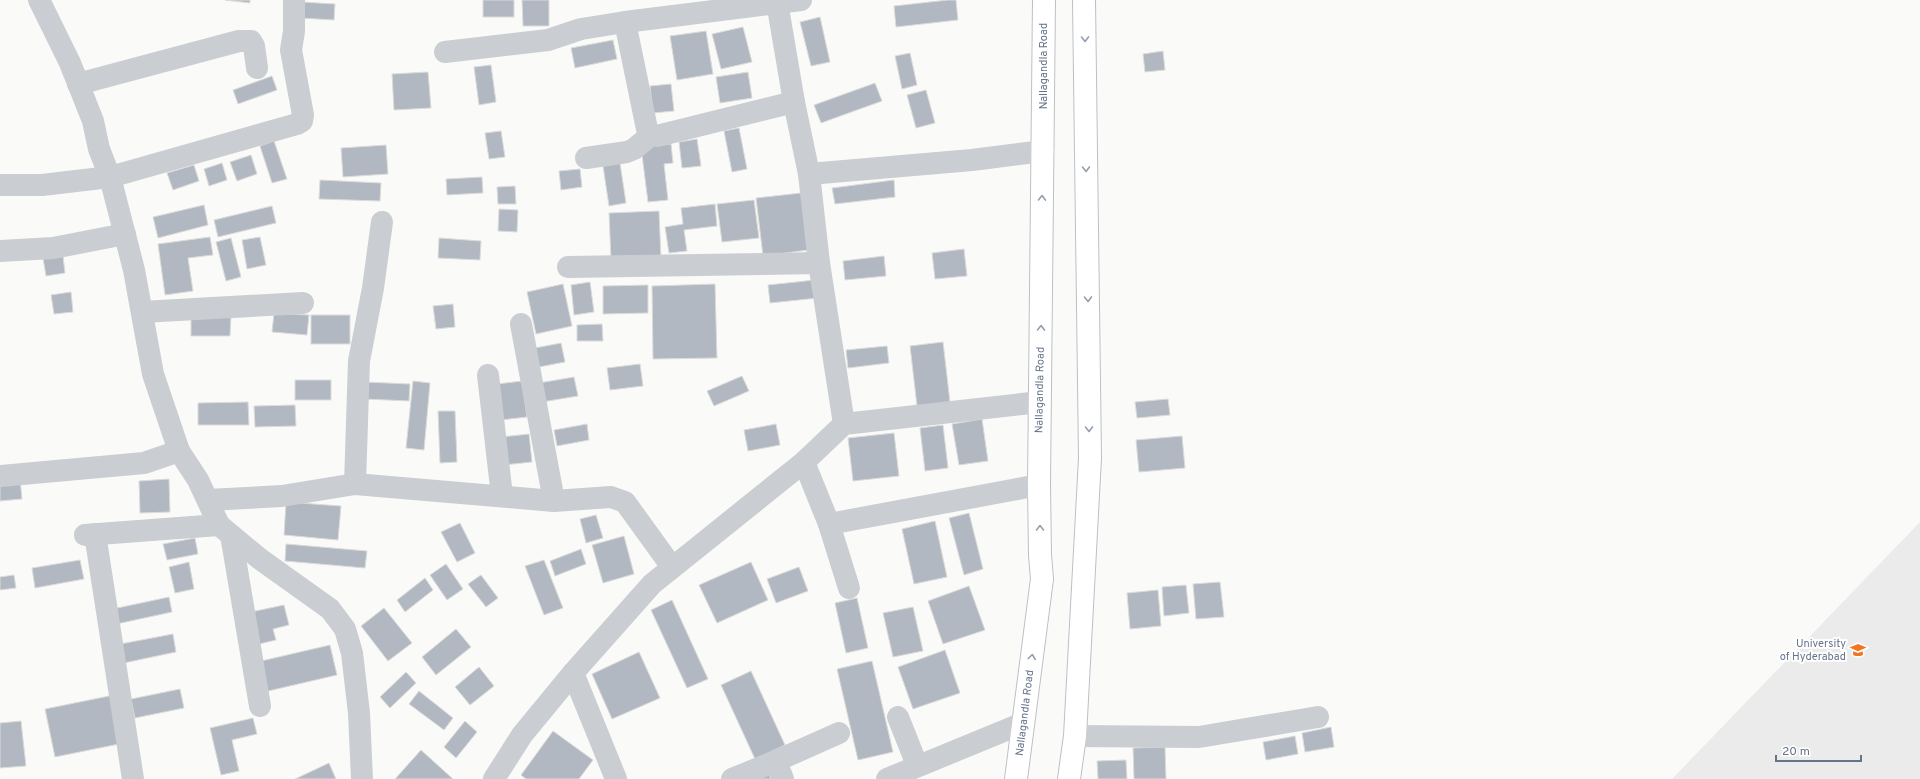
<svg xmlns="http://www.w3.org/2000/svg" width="1920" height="779" font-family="Overpass,sans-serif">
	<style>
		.built { fill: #ebebeb }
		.building { fill: #b2b8c1; stroke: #dcdcda }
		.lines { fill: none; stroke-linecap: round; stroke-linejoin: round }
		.secondary-casing { stroke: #bcc0c6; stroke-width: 24 }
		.minor { stroke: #cacdd1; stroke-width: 22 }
		.secondary { stroke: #fff; stroke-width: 22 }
		.oneway { stroke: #949eae }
		.labels { text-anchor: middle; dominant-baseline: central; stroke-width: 4; stroke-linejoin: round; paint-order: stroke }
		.street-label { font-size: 11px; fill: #66748b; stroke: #fff }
		.poi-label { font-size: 11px; fill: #66748b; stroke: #fff; text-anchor: end }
	</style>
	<rect width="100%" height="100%" fill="#fafaf8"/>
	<path class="built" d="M1920,522V779H1672Z"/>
	<g class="building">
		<path d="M225,0H250V3Z"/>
		<rect x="483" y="0" width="31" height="17"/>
		<path d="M522,0H549V26H523Z"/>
		<path d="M948,0H956L958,20L896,27L894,6Z"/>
		<path d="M301,2L335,4L334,20L300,18Z"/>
		<path d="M820,17L830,62L811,66L800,22Z"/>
		<path d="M743,27L752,62L721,69L712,34Z"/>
		<path d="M706,31L713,74L677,80L670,36Z"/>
		<path d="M613,40L617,59L575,68L571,48Z"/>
		<path d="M1163,51L1165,70L1145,72L1143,54Z"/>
		<path d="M910,53L917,85L902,89L895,56Z"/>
		<path d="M491,65L496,102L479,105L474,67Z"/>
		<path d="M428,72L431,108L394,110L392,74Z"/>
		<path d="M748,72L752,98L720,103L716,77Z"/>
		<path d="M272,76L277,90L238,104L233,90Z"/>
		<path d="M875,83L882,101L821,123L814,105Z"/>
		<path d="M671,84L674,111L653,113L650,86Z"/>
		<path d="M926,90L935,123L916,128L907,95Z"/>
		<path d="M739,128L747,169L732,172L724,131Z"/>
		<path d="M501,131L505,157L489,159L485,133Z"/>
		<path d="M697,139L701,166L682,168L679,142Z"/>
		<path d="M274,141L287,179L272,183L260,146Z"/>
		<path d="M671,144L673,163L664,164L668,200L648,202L641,147Z"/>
		<path d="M386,145L388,174L343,177L341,148Z"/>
		<path d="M251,155L257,174L237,181L230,162Z"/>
		<path d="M222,163L227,180L209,186L204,169Z"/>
		<path d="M620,163L626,203L609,206L603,166Z"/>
		<path d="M194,165L199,181L173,190L167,173Z"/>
		<path d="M580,169L582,187L561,190L559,171Z"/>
		<path d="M482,177L483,193L447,195L446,179Z"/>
		<path d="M320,180L381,183L380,201L319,199Z"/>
		<path d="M894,180L895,197L835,204L832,188Z"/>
		<path d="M515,186L516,204H498L497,187Z"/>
		<path d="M801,193L808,250L763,256L756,198Z"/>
		<path d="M754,200L759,238L722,242L717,204Z"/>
		<path d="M715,204L717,226L684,230L687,251L669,253L665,227L683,224L681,208Z"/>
		<path d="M204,205L208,225L158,238L153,217Z"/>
		<path d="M272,206L276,223L218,237L214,220Z"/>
		<path d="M499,209L518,210L517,232L498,231Z"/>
		<path d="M659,211L661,258L611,260L609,213Z"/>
		<path d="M210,237L213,255L188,258L193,291L165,295L158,244Z"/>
		<path d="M260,237L266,265L247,269L242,240Z"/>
		<path d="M231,238L241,277L226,281L216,242Z"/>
		<path d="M439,238L481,241L480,260L438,258Z"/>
		<path d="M964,249L967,276L935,279L932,253Z"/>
		<path d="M63,256L65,273L46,276L43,258Z"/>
		<path d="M884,256L886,276L845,280L843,261Z"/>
		<path d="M815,280L818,298L770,303L768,285Z"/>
		<path d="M590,282L594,312L574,315L571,285Z"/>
		<path d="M563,284L572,326L536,334L527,292Z"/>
		<path d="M715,284L717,358L653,359L652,286Z"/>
		<path d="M648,285V313L603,314V286Z"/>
		<path d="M71,292L73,312L54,314L51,295Z"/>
		<path d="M453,304L455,327L436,329L433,306Z"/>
		<path d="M274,313L309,315L307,335L272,332Z"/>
		<rect x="311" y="315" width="39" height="29"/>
		<path d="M191,316H231L230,336H191Z"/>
		<path d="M602,324L603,341H577V325Z"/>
		<path d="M943,342L950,402L917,406L910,346Z"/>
		<path d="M561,343L565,362L539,367L535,348Z"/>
		<path d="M887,346L889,363L848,368L846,350Z"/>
		<path d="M640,364L643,386L610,390L607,368Z"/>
		<path d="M742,376L749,391L714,406L707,391Z"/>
		<path d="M574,377L578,396L542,402L539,383Z"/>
		<rect x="295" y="380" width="36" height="20"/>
		<path d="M413,381L430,383L424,450L406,448Z"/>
		<path d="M522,381L527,417L501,420L497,384Z"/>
		<path d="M365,382L410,384L409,401L365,399Z"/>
		<path d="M1168,399L1170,415L1137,418L1135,402Z"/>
		<path d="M248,402L249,425H198V403Z"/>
		<path d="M295,405L296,426L255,427L254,406Z"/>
		<path d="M438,411H455L457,462L440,463Z"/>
		<path d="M982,419L988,461L959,465L952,424Z"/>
		<path d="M587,424L589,440L557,446L554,430Z"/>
		<path d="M776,424L780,445L748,451L744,430Z"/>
		<path d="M943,425L948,468L925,471L920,428Z"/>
		<path d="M894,433L899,476L853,481L848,438Z"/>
		<path d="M529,434L532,462L504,465L501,437Z"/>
		<path d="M1182,436L1185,468L1139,472L1136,440Z"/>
		<path d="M20,478L22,499L0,501V480Z"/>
		<path d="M169,479L170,512L140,513L139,481Z"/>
		<path d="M286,502L341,506L338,540L284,535Z"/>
		<path d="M969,513L983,569L964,575L949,518Z"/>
		<path d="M596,515L603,538L586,543L580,519Z"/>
		<path d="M935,521L947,577L914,584L902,529Z"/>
		<path d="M460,523L475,553L457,562L441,532Z"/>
		<path d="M624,536L634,574L603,583L592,545Z"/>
		<path d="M195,538L198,554L167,560L163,544Z"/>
		<path d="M286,544L367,551L365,568L285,561Z"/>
		<path d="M581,549L586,564L555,576L550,561Z"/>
		<path d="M80,560L84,579L35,588L32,568Z"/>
		<path d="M544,560L563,608L544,615L525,566Z"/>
		<path d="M189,562L194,589L175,593L169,567Z"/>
		<path d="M751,562L768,600L717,623L699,585Z"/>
		<path d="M446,564L463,589L447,600L430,575Z"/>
		<path d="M799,567L808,591L776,603L767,579Z"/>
		<path d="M14,575L16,588L0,590V577Z"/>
		<path d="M481,575L498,598L486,607L468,584Z"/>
		<path d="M425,578L433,590L405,612L397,600Z"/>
		<path d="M1220,582L1224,617L1196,619L1193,584Z"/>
		<path d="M1186,585L1189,613L1164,616L1162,587Z"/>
		<path d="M969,586L985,630L943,644L928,601Z"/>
		<path d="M1158,590L1161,626L1130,629L1127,593Z"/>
		<path d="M169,597L172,612L112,625L108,610Z"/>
		<path d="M857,598L868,648L846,653L835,603Z"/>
		<path d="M672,600L708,679L687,688L651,610Z"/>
		<path d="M284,605L289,625L273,629L276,640L259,644L251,612Z"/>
		<path d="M913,607L923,651L893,657L883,613Z"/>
		<path d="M384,608L412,643L388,661L361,626Z"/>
		<path d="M456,629L471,647L436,675L422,657Z"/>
		<path d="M173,634L176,652L119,664L115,645Z"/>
		<path d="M330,645L337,675L264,692L257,662Z"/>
		<path d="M945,650L960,693L913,709L898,667Z"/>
		<path d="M639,652L660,698L612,719L592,674Z"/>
		<path d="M872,661L893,752L858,760L837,669Z"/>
		<path d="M479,667L494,686L470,705L455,687Z"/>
		<path d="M751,671L785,745L755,759L721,685Z"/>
		<path d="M406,672L416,683L390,708L380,697Z"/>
		<path d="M180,689L184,708L135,718L131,699Z"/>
		<path d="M419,691L453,718L444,730L409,704Z"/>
		<path d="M114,695L124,743L55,757L45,709Z"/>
		<path d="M253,718L257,734L232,740L239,771L221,775L210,728Z"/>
		<path d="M21,721L26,766L0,768V723Z"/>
		<path d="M465,721L477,732L456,758L444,747Z"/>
		<path d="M1331,727L1334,747L1305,752L1302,733Z"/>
		<path d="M553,731L593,760L579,779H526L521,775Z"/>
		<path d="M1295,736L1298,754L1266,760L1263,742Z"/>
		<path d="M1165,747L1166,779H1134L1133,748Z"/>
		<path d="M421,750L453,779H395Z"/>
		<path d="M1126,760L1127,779H1098L1097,761Z"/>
		<path d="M329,763L336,779H295Z"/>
		<path d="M768,772L771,779H750Z"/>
	</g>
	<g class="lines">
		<defs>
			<g id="secondary">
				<path d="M1016,779L1042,579L1040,555L1039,485L1044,0"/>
				<path d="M1069,779L1075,736L1090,458L1084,0"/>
			</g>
		</defs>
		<use href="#secondary" class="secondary-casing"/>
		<g class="minor">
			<path d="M39,0L70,63L93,121L99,149L110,177L134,270L153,374L179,451L198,480L219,525L260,559L330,609L345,629L352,653L359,713L362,779"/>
			<path d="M777,2L794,102L809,174L819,263L844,424"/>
			<path d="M625,22L647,129L651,135L657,136L794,102"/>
			<path d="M445,52L548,40L581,29L625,22L801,0"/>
			<path d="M78,84L239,41H251L254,46L257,68"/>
			<path d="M586,158L627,152L634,149L651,135"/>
			<path d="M809,174L972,160L1043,151"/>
			<path d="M0,185H42L110,177L297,124L302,121L303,115L291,50L294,31V0"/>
			<path d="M0,251L53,248L125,234"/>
			<path d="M568,267L819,263"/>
			<path d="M142,312L303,303"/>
			<path d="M521,324L554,501"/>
			<path d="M488,375L502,496"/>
			<path d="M804,462L829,524L1039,485"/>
			<path d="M0,476L144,463L179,451"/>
			<path d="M355,484L359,361L373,288L382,222"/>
			<path d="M208,500L282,496L355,484L554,501L611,497L625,502L672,567"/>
			<path d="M829,524L849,588"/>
			<path d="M95,534L133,779"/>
			<path d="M85,535L219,525"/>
			<path d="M231,535L260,706"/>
			<path d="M573,673L616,779"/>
			<path d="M898,717L917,765"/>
			<path d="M1075,736L1199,737L1318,717"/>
			<path d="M494,779L522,735L573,673L652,584L804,462L844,424L1040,402"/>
			<path d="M732,779L776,761"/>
			<path d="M783,779L776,761L839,733"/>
			<path d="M887,779L1023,723"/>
		</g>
		<use href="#secondary" class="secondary"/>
	</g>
	<defs><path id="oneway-chevron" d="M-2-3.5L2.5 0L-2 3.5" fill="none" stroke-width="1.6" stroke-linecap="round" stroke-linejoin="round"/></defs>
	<g class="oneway">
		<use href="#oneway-chevron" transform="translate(1085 39) rotate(89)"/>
		<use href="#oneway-chevron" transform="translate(1086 169) rotate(89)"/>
		<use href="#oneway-chevron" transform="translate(1042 198) rotate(-89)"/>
		<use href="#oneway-chevron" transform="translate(1088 299) rotate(89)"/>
		<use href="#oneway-chevron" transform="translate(1041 328) rotate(-89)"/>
		<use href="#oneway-chevron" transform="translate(1089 429) rotate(89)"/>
		<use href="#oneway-chevron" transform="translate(1040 528) rotate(-90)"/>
		<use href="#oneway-chevron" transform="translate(1032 657) rotate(-83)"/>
	</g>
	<defs>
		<symbol id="university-bare" viewBox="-9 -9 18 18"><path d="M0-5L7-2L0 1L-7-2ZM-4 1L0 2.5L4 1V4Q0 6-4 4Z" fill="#f27520" stroke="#fff" stroke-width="2.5" paint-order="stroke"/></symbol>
	</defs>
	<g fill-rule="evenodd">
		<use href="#university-bare" x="1847" y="639" width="22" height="22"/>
	</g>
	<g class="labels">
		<g class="street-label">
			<text transform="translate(1044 66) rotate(-90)">Nallagandla Road</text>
			<text transform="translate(1040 390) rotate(-89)">Nallagandla Road</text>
			<text transform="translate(1025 713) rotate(-83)">Nallagandla Road</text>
		</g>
		<g class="poi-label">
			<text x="1846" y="644">University<tspan x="1846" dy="13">of Hyderabad</tspan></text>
		</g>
	</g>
	<path d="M1776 755v6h85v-6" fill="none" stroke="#66748b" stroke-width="2"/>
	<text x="1782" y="755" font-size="12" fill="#66748b" stroke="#ffffff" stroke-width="3" paint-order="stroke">20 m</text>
</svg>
